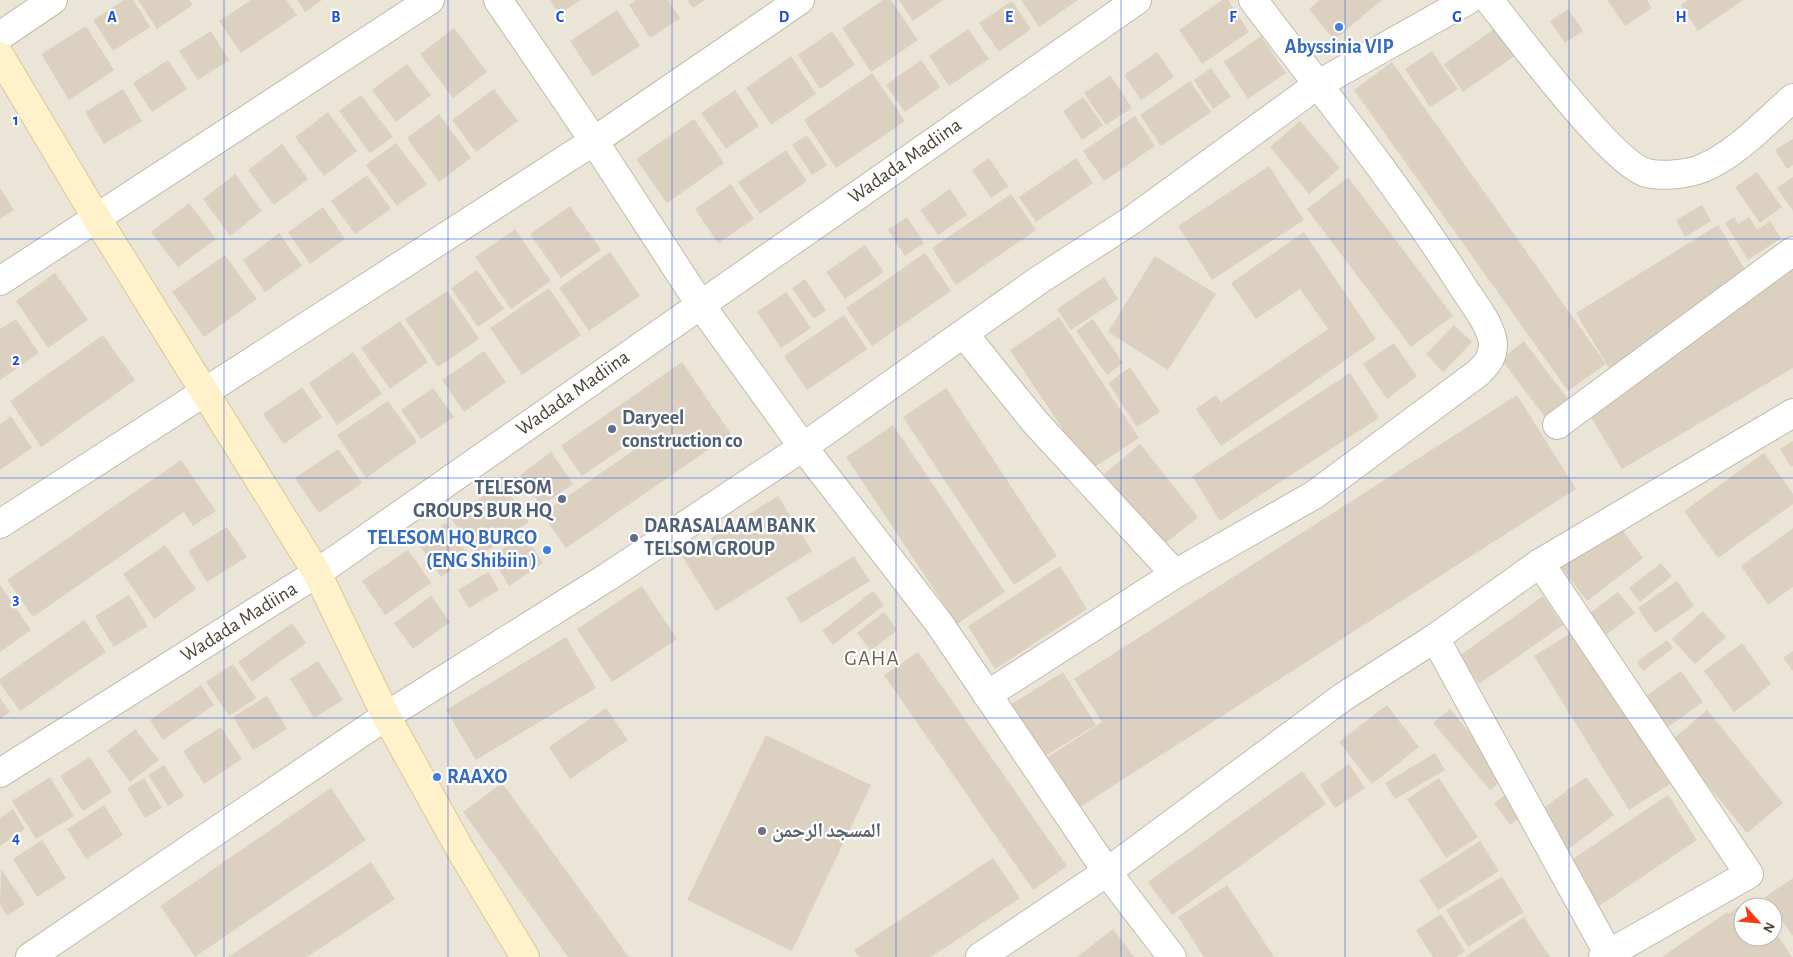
<svg xmlns="http://www.w3.org/2000/svg" width="1793" height="957" font-family="'Alegreya Sans','Noto Naskh Arabic',sans-serif">
	<style>
		.residential { fill: #ebe5d8; fill-rule: evenodd }
		.building { fill: #dcd1c1 }
		.lines { fill: none; stroke-linecap: round; stroke-linejoin: round }
		.street-casing { stroke: #c3baab; stroke-width: 30 }
		.secondary-casing { stroke: #dac796; stroke-width: 30 }
		.street { stroke: #fff; stroke-width: 28 }
		.secondary { stroke: #fff2cb; stroke-width: 28 }
		.grid { fill: none; stroke: #1d4ed8; stroke-width: 1; stroke-opacity: 0.55 }
		.shop-dot { fill: #3f7fe0; stroke: #fff; stroke-width: 2 }
		.service-dot { fill: #5c6f8a; stroke: #fff; stroke-width: 2 }
		.worship-dot { fill: #6b7280; stroke: #fff; stroke-width: 2 }
		.labels { text-anchor: middle; dominant-baseline: central; stroke-width: 4.5; stroke-linejoin: round; paint-order: stroke }
		.shop-label { font-size: 20px; font-weight: bold; fill: #366cbe; stroke: #fff }
		.street-label { font-size: 20px; fill: #4b4337; stroke: #fff }
		.service-label { font-size: 20px; font-weight: bold; fill: #4e5e75; stroke: #fff; text-anchor: start }
		.worship-label { font-size: 20px; font-weight: bold; fill: #5b616d; stroke: #fff; text-anchor: start }
		.neighbourhood-label { font-size: 21px; letter-spacing: 1px; fill: #6f614d; stroke: #fff }
		.grid-label { font-size: 16px; text-anchor: middle; font-weight: bold; fill: #1d4ed8; stroke: #fff; stroke-width: 4.5; stroke-linejoin: round; paint-order: stroke }
	</style>
	<rect width="100%" height="100%" fill="#f6f2ea"/>
	<path class="residential" d="M0,0H1793V957H0ZM1743,907H1773V937H1743Z"/>
	<g class="building">
		<path d="M124,0H133L150,27L113,51L93,20Z"/>
		<path d="M138,0H189L193,5L157,29Z"/>
		<path d="M251,0H286L297,15L241,53L219,21Z"/>
		<path d="M297,0H322L305,12Z"/>
		<path d="M550,0H581L559,14Z"/>
		<path d="M636,0H668L680,18L650,38L629,5Z"/>
		<path d="M687,0H705L693,8Z"/>
		<path d="M883,0H891L918,40L871,72L842,28Z"/>
		<path d="M899,0H943L913,21Z"/>
		<path d="M1021,0H1078L1039,27Z"/>
		<path d="M1222,0H1228L1249,32L1202,64L1179,30Z"/>
		<path d="M1320,0H1382L1334,40L1309,9Z"/>
		<path d="M1607,0H1647L1652,8L1625,26Z"/>
		<path d="M1688,0H1743L1698,31L1681,5Z"/>
		<path d="M1012,1L1031,29L999,52L979,23Z"/>
		<path d="M1568,9L1583,31L1565,43L1550,21Z"/>
		<path d="M617,10L640,46L593,76L570,41Z"/>
		<path d="M86,26L114,70L69,100L41,54Z"/>
		<path d="M1497,27L1516,55L1463,92L1444,64Z"/>
		<path d="M454,28L487,72L453,98L420,54Z"/>
		<path d="M968,29L989,59L949,86L929,56Z"/>
		<path d="M211,31L229,60L198,80L179,51Z"/>
		<path d="M832,31L855,65L820,89L798,55Z"/>
		<path d="M1261,36L1286,73L1248,99L1224,62Z"/>
		<path d="M1432,51L1458,89L1430,107L1405,69Z"/>
		<path d="M1157,52L1174,77L1141,100L1124,75Z"/>
		<path d="M791,56L816,94L771,125L746,88Z"/>
		<path d="M168,60L187,89L152,112L133,83Z"/>
		<path d="M921,60L940,87L905,112L886,85Z"/>
		<path d="M1392,62L1606,364L1568,391L1354,90Z"/>
		<path d="M407,64L431,95L396,122L372,90Z"/>
		<path d="M1211,68L1231,97L1213,109L1194,80Z"/>
		<path d="M872,73L905,121L836,168L804,120Z"/>
		<path d="M1110,75L1132,108L1106,125L1084,93Z"/>
		<path d="M1190,81L1211,112L1161,146L1140,115Z"/>
		<path d="M123,89L142,121L104,144L85,112Z"/>
		<path d="M494,89L518,121L476,152L452,120Z"/>
		<path d="M735,90L759,126L726,149L701,113Z"/>
		<path d="M361,95L393,137L370,153L339,111Z"/>
		<path d="M1083,97L1103,125L1082,140L1063,111Z"/>
		<path d="M328,112L357,151L324,176L295,137Z"/>
		<path d="M439,114L471,158L439,182L407,138Z"/>
		<path d="M1135,116L1155,146L1104,181L1083,151Z"/>
		<path d="M694,119L724,163L667,203L636,159Z"/>
		<path d="M1300,121L1340,168L1309,194L1270,147Z"/>
		<path d="M807,135L827,165L812,175L792,145Z"/>
		<path d="M1793,139V165L1787,169L1775,150Z"/>
		<path d="M396,143L427,184L397,206L366,165Z"/>
		<path d="M282,144L308,179L274,205L248,170Z"/>
		<path d="M786,150L807,181L760,214L738,182Z"/>
		<path d="M989,158L1008,186L991,198L972,170Z"/>
		<path d="M1076,158L1093,183L1036,222L1019,197Z"/>
		<path d="M1269,166L1304,220L1212,280L1178,226Z"/>
		<path d="M1757,172L1782,207L1760,223L1735,187Z"/>
		<path d="M235,174L262,211L230,236L203,199Z"/>
		<path d="M367,175L391,209L355,234L331,201Z"/>
		<path d="M1348,177L1453,316L1411,347L1307,209Z"/>
		<path d="M1793,177V211L1777,188Z"/>
		<path d="M731,184L754,219L718,243L695,209Z"/>
		<path d="M0,188L14,210L0,219Z"/>
		<path d="M950,189L967,215L938,235L920,210Z"/>
		<path d="M1011,194L1036,230L956,285L932,248Z"/>
		<path d="M189,203L216,239L178,267L151,232Z"/>
		<path d="M1702,205L1711,221L1685,237L1676,220Z"/>
		<path d="M570,206L601,250L561,278L530,234Z"/>
		<path d="M323,207L345,239L310,264L288,232Z"/>
		<path d="M907,217L924,243L905,256L888,230Z"/>
		<path d="M1734,217L1738,224L1749,217L1757,230L1770,221L1781,238L1748,260L1725,223Z"/>
		<path d="M1718,225L1755,286L1612,373L1576,313Z"/>
		<path d="M515,229L551,281L511,309L475,257Z"/>
		<path d="M1304,232L1376,339L1221,446L1196,409L1216,395L1221,402L1328,329L1300,289L1256,319L1231,283Z"/>
		<path d="M279,233L302,266L265,292L243,260Z"/>
		<path d="M1793,241V368L1622,469L1580,399L1764,290L1750,266Z"/>
		<path d="M865,245L884,272L845,299L826,272Z"/>
		<path d="M610,252L640,296L589,331L559,288Z"/>
		<path d="M925,253L951,291L872,346L846,308Z"/>
		<path d="M225,255L257,299L204,337L172,292Z"/>
		<path d="M1155,256L1216,294L1168,370L1108,332Z"/>
		<path d="M477,270L504,309L478,327L451,288Z"/>
		<path d="M55,273L88,320L48,348L16,301Z"/>
		<path d="M1104,277L1118,299L1071,330L1057,309Z"/>
		<path d="M805,279L826,310L814,319L792,288Z"/>
		<path d="M549,288L581,335L522,375L490,328Z"/>
		<path d="M447,291L479,339L438,367L405,319Z"/>
		<path d="M786,292L811,328L781,348L757,312Z"/>
		<path d="M844,315L867,349L807,390L784,356Z"/>
		<path d="M1059,317L1139,438L1090,470L1010,350Z"/>
		<path d="M16,319L39,353L0,380V329Z"/>
		<path d="M1093,319L1123,363L1107,375L1076,331Z"/>
		<path d="M400,321L428,362L390,389L361,348Z"/>
		<path d="M1454,325L1472,342L1443,372L1426,354Z"/>
		<path d="M103,335L135,380L41,447L10,401Z"/>
		<path d="M1524,341L1582,418L1559,436L1501,359Z"/>
		<path d="M1394,343L1417,376L1387,399L1363,364Z"/>
		<path d="M484,351L506,382L464,412L442,380Z"/>
		<path d="M353,352L382,394L337,425L309,383Z"/>
		<path d="M682,362L731,434L566,548L542,514L644,443L640,436L582,476L561,446Z"/>
		<path d="M1130,367L1160,412L1137,427L1108,383Z"/>
		<path d="M1350,373L1379,418L1220,521L1192,476Z"/>
		<path d="M302,387L322,417L284,444L263,414Z"/>
		<path d="M433,388L454,417L421,439L401,410Z"/>
		<path d="M946,388L1057,556L1014,585L903,417Z"/>
		<path d="M1517,395L1576,489L1080,807L1048,757L1102,722L1074,679Z"/>
		<path d="M388,401L417,442L366,478L337,435Z"/>
		<path d="M11,416L32,448L0,470V424Z"/>
		<path d="M893,425L1005,592L957,624L846,457Z"/>
		<path d="M1793,441V466L1791,467L1780,449Z"/>
		<path d="M1140,444L1198,517L1162,546L1104,474Z"/>
		<path d="M338,449L362,483L319,513L295,478Z"/>
		<path d="M551,452L573,484L541,506L520,475Z"/>
		<path d="M1764,453L1793,494V504L1718,558L1684,511Z"/>
		<path d="M181,460L216,511L193,526L184,512L33,617L7,580Z"/>
		<path d="M502,483L529,522L478,557L451,518Z"/>
		<path d="M778,496L812,551L716,611L682,556Z"/>
		<path d="M446,523L470,557L441,577L418,543Z"/>
		<path d="M1618,524L1643,558L1587,601L1561,567Z"/>
		<path d="M227,527L247,557L207,582L188,551Z"/>
		<path d="M1793,528V587L1768,605L1741,566Z"/>
		<path d="M524,534L543,563L509,586L491,557Z"/>
		<path d="M165,545L196,589L154,619L123,574Z"/>
		<path d="M408,550L431,583L385,615L362,581Z"/>
		<path d="M854,556L870,581L801,623L786,598Z"/>
		<path d="M1661,563L1672,576L1640,602L1629,588Z"/>
		<path d="M1060,566L1087,609L995,669L968,626Z"/>
		<path d="M488,572L499,590L469,608L458,590Z"/>
		<path d="M1677,581L1694,606L1655,633L1638,608Z"/>
		<path d="M0,585L31,630L0,652Z"/>
		<path d="M642,586L677,639L612,682L577,629Z"/>
		<path d="M873,591L884,605L833,645L822,631Z"/>
		<path d="M1618,592L1635,613L1606,635L1590,613Z"/>
		<path d="M129,595L148,626L114,647L95,616Z"/>
		<path d="M431,596L450,622L413,649L394,623Z"/>
		<path d="M1543,596L1563,625L1479,684L1459,656Z"/>
		<path d="M1703,611L1726,637L1695,664L1672,639Z"/>
		<path d="M884,612L897,630L871,651L857,633Z"/>
		<path d="M84,620L106,652L20,711L0,683V679Z"/>
		<path d="M292,623L306,643L252,682L238,662Z"/>
		<path d="M1574,631L1670,784L1629,810L1534,656Z"/>
		<path d="M566,637L596,688L476,760L446,710Z"/>
		<path d="M1667,640L1673,648L1643,671L1637,662Z"/>
		<path d="M1742,643L1771,684L1734,712L1704,671Z"/>
		<path d="M1793,651V671L1783,658Z"/>
		<path d="M918,652L1067,866L1033,890L884,675Z"/>
		<path d="M318,661L343,700L314,718L290,679Z"/>
		<path d="M233,664L256,698L229,716L206,682Z"/>
		<path d="M1681,671L1703,702L1668,727L1646,696Z"/>
		<path d="M1063,672L1096,725L1037,761L1005,708Z"/>
		<path d="M201,685L214,705L163,740L150,720Z"/>
		<path d="M267,696L287,729L253,750L233,717Z"/>
		<path d="M0,698L10,712L0,719Z"/>
		<path d="M1387,705L1419,747L1372,784L1339,742Z"/>
		<path d="M606,708L628,740L570,779L549,747Z"/>
		<path d="M1450,709L1506,777L1490,790L1433,723Z"/>
		<path d="M1707,710L1783,803L1747,833L1671,741Z"/>
		<path d="M221,727L242,759L204,784L183,751Z"/>
		<path d="M135,729L159,760L130,782L107,751Z"/>
		<path d="M766,735L871,785L792,951L687,900Z"/>
		<path d="M1435,753L1445,770L1395,799L1385,783Z"/>
		<path d="M90,757L112,792L83,811L60,776Z"/>
		<path d="M1349,764L1365,788L1335,808L1320,785Z"/>
		<path d="M164,765L184,796L168,806L148,775Z"/>
		<path d="M1302,771L1326,804L1172,915L1148,882Z"/>
		<path d="M50,777L74,816L36,839L12,801Z"/>
		<path d="M1586,777L1614,815L1566,851L1538,812Z"/>
		<path d="M144,778L162,808L145,818L127,788Z"/>
		<path d="M1439,778L1478,837L1446,858L1407,799Z"/>
		<path d="M502,783L560,862L629,957H568L463,812Z"/>
		<path d="M331,788L366,840L195,957L160,906Z"/>
		<path d="M1512,790L1528,812L1510,825L1494,803Z"/>
		<path d="M1668,795L1697,840L1599,906L1570,861Z"/>
		<path d="M104,805L123,835L86,859L67,829Z"/>
		<path d="M13,809L25,829L0,846V818Z"/>
		<path d="M42,840L66,878L37,897L13,859Z"/>
		<path d="M1480,841L1499,871L1438,910L1419,880Z"/>
		<path d="M993,858L1020,898L931,957H859L854,950Z"/>
		<path d="M371,862L395,899L307,957H228Z"/>
		<path d="M1,869L25,904L7,916L0,905Z"/>
		<path d="M1502,877L1524,912L1468,947L1446,910Z"/>
		<path d="M1793,878V936L1765,897Z"/>
		<path d="M1227,885L1274,957H1204L1178,917Z"/>
		<path d="M1752,898L1757,907H1743V937H1773V929L1792,957H1662L1727,912L1728,914Z"/>
		<path d="M1441,914L1465,951L1456,957H1433L1416,930Z"/>
		<path d="M1524,917L1550,957H1465Z"/>
		<path d="M1113,929L1134,957H1077Z"/>
	</g>
	<g class="lines">
		<defs>
			<g id="street">
				<path d="M498,0L594,141L700,304L803,447L939,623L1107,872L1172,957"/>
				<path d="M1489,0C1515,33 1613,165 1647,173C1662,177 1689,174 1703,168C1738,153 1765,122 1793,98"/>
				<path d="M0,36L53,0"/>
				<path d="M0,281L430,0"/>
				<path d="M964,334L1035,422L1175,574"/>
				<path d="M1557,425L1793,251"/>
				<path d="M0,524L594,141L800,0"/>
				<path d="M1540,563L1749,874L1603,957"/>
				<path d="M1435,638L1608,953"/>
				<path d="M987,695L1175,574L1314,495L1478,373C1487,364 1493,358 1493,344C1491,323 1471,301 1461,284C1398,185 1324,93 1253,0"/>
				<path d="M0,773L317,573L1137,0"/>
				<path d="M30,957L386,716L609,576L803,447L1039,280L1132,220L1317,85L1468,0"/>
				<path d="M980,957L1107,872L1343,697L1435,638L1540,563L1793,413"/>
			</g>
			<path id="secondary" d="M0,56L96,217L317,573L386,716L461,851L525,957"/>
		</defs>
		<use href="#street" class="street-casing"/>
		<use href="#secondary" class="secondary-casing"/>
		<use href="#street" class="street"/>
		<use href="#secondary" class="secondary"/>
	</g>
	<path class="grid" d="M224,0V957M448,0V957M672,0V957M896,0V957M1121,0V957M1345,0V957M1569,0V957M0,239H1793M0,478H1793M0,718H1793"/>
	<g class="shop-dot">
		<circle cx="1339" cy="27" r="5"/>
		<circle cx="547" cy="550" r="5"/>
		<circle cx="437" cy="777" r="5"/>
	</g>
	<g class="service-dot">
		<circle cx="612" cy="429" r="5"/>
		<circle cx="562" cy="499" r="5"/>
		<circle cx="634" cy="538" r="5"/>
	</g>
	<circle class="worship-dot" cx="762" cy="831" r="5"/>
	<g class="labels">
		<g class="shop-label">
			<text x="1339" y="47">Abyssinia VIP</text>
			<text x="537" y="538" text-anchor="end">TELESOM HQ BURCO<tspan x="537" dy="23">(ENG Shibiin )</tspan></text>
			<text x="447" y="777" text-anchor="start">RAAXO</text>
		</g>
		<g class="street-label">
			<text transform="translate(905 161) rotate(-35)">Wadada Madiina</text>
			<text transform="translate(573 393) rotate(-35)">Wadada Madiina</text>
			<text transform="translate(239 622) rotate(-32)">Wadada Madiina</text>
		</g>
		<g class="service-label">
			<text x="622" y="418">Daryeel<tspan x="622" dy="23">construction co</tspan></text>
			<text x="552" y="488" text-anchor="end">TELESOM<tspan x="552" dy="23">GROUPS BUR HQ</tspan></text>
			<text x="644" y="526">DARASALAAM BANK<tspan x="644" dy="23">TELSOM GROUP</tspan></text>
		</g>
		<g class="worship-label">
			<text x="772" y="831">المسجد الرحمن</text>
		</g>
		<g class="neighbourhood-label">
			<text x="872" y="658">GAHA</text>
		</g>
	</g>
	<g class="grid-label">
		<text x="112" y="22">A</text>
		<text x="336" y="22">B</text>
		<text x="560" y="22">C</text>
		<text x="784" y="22">D</text>
		<text x="1009" y="22">E</text>
		<text x="1233" y="22">F</text>
		<text x="1457" y="22">G</text>
		<text x="1681" y="22">H</text>
		<text x="16" y="125">1</text>
		<text x="16" y="365">2</text>
		<text x="16" y="604">3</text>
		<text x="16" y="843">4</text>
	</g>
	<g transform="translate(1758 922) rotate(117)"><circle r="24" fill="#ffffff" stroke="#b7b4af"/>
	<path d="M0-4L9 19L0 12L-9 19Z" fill="#ff3918"/>
	<text y="-8" font-size="14" font-weight="bold" text-anchor="middle" fill="#4b4337">N</text>
	</g>
</svg>
